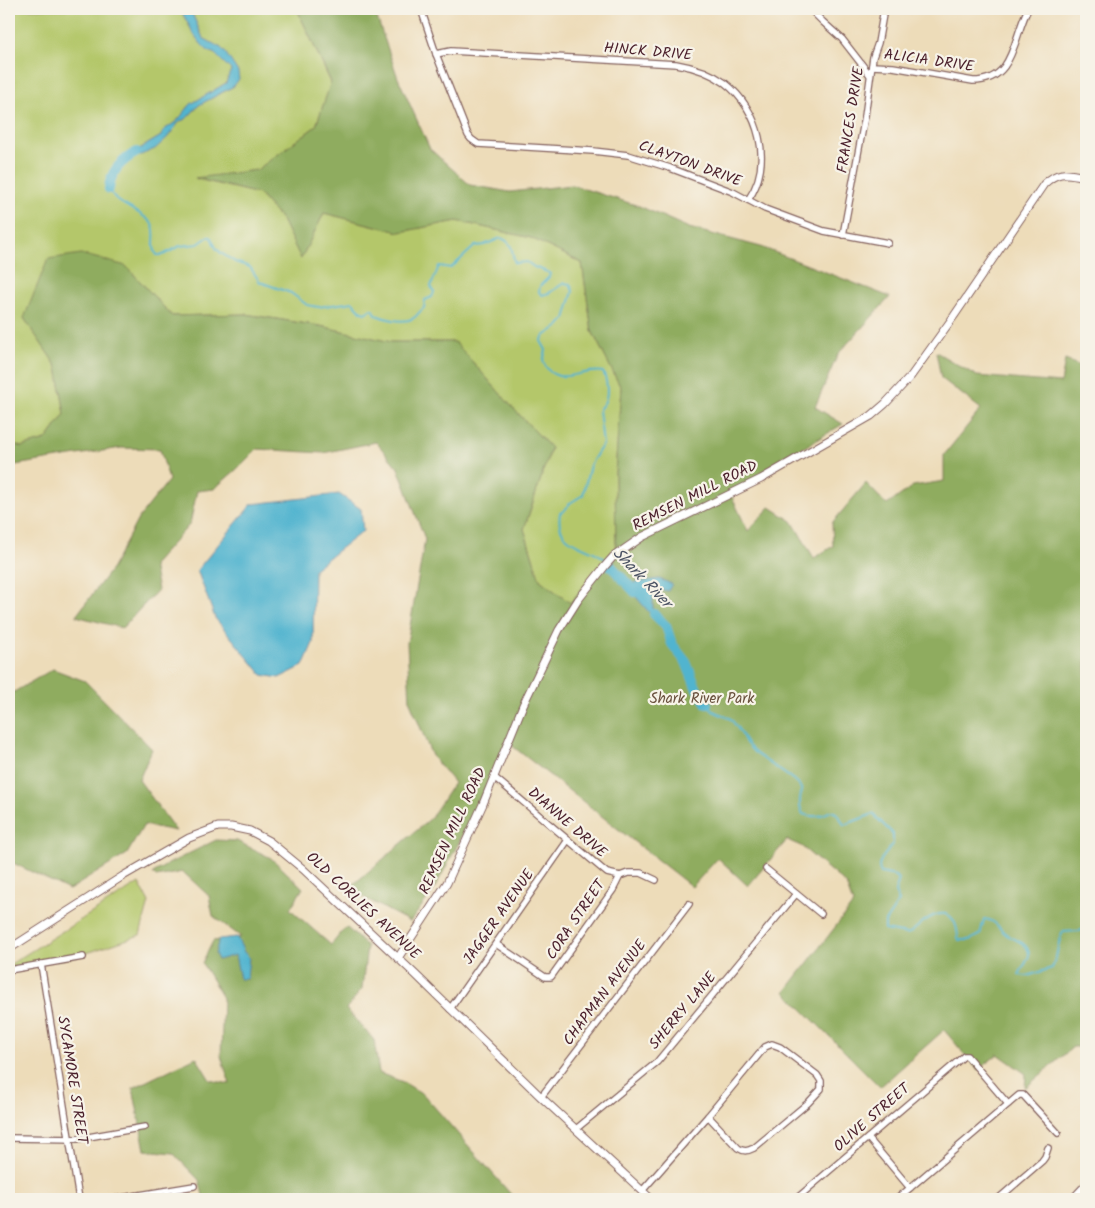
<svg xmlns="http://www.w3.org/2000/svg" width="1095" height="1208" font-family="Kalam,sans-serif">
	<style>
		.green { fill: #b4c76b; stroke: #7f734b }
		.forest { fill: #8fac5f; stroke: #6c6645 }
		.water { fill: #51b4cf; stroke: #4e6a7d }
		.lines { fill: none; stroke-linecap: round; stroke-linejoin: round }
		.stream { stroke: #51b4cf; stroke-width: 2 }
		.river { stroke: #51b4cf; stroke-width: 10 }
		.minor-casing { stroke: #83615d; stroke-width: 8 }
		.tertiary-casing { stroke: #83615d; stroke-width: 9 }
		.minor { stroke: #fff; stroke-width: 5.5 }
		.tertiary { stroke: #fff; stroke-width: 7 }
		.labels { text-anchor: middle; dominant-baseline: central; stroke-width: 4.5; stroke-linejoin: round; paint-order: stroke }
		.street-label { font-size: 15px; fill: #4a1f2b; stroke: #f7f3e8 }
		.park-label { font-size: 15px; fill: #6a513e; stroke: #f7f3e8 }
		.water-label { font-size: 16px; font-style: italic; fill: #4c5364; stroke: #f7f3e8 }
	</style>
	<rect width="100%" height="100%" fill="#f7f3e8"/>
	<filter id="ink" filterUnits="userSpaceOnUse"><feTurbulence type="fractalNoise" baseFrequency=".02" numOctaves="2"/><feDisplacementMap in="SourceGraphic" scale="10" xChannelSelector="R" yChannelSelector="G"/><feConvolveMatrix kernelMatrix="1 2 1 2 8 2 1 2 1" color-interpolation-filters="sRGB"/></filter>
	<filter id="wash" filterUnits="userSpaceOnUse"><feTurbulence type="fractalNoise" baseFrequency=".0096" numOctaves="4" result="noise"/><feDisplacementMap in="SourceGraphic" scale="20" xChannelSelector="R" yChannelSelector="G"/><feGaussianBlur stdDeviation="1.12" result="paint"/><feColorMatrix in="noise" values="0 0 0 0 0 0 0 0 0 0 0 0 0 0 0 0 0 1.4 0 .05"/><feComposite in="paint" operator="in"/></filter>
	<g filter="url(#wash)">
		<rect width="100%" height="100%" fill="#eddcb9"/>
		<g class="green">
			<path d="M9,9H180L195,36L202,45L207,50L215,54L231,70L226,83L191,104L177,121L164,130L161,136L124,158L167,138L180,121L186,119L199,105L234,86L238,72L221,48L203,38L190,9H297L331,83L316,126L257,170L197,179L259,194L282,220L301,258L324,213L400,232L457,221L531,238L582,263L592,331L621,388L615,474L616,548L570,603L540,580L524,529L551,448L512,407L455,342H391L320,326L245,314L172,316L126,266L24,318L57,367L65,414L46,440L21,447L9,442Z"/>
			<path d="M139,883L149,902L140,935L75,957L9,968V965Z"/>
		</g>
		<g class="forest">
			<path d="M297,9H374L398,78L430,149L470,185L510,192L572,185L639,206L689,228L761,247L890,297L838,354L815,407L843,424L773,466L731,495L748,531L770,507L792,521L814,558L833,546L832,523L866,483L887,505L913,486L944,481V455L981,409L941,378L936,352L977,376L1061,383L1065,360L1086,368V1047H1073L1025,1088L1026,1074L998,1054L978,1070L944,1030L880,1087L785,992L853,904L846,884L801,846L787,840L748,886L718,858L692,887L511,745L433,891L410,922L348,889L430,819L454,783L432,756L410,702L407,643L425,539L398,468L376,442L323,453L257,449L237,469L214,489L197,491L190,524L153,565L158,590L122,628L76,616L112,568L138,519L169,480L160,449L121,448L9,466V442L21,447L46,440L65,414L57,367L24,318L48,259L81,254L126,266L172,316L245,314L320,326L391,342H455L512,407L551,448L524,529L540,580L570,603L616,548L615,474L621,388L592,331L582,263L531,238L457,221L400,232L324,213L301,259L282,220L259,194L195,178L257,170L316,126L331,82Z"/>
			<path d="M53,669L85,681L152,749L139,780L176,831L144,825L127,854L69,890L9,861V691L14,692Z"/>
			<path d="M216,840L237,841L271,858L303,888L290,909L331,945L346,927L367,946L362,989L346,1009L374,1040L379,1073L403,1082L423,1094L515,1199H204L199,1180L173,1153L145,1150L133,1088L196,1057L210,1080L230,1084L221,1056L223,998L202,963L213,941L241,937L213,916L209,896L183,872L156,877L153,873L170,863Z"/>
		</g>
		<g class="water">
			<path d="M180,9H190L203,38L221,48L225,52L238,72L239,79L234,86L199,105L186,119L180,121L167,138L155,149L134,158L123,159L161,136L164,130L177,121L191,104L226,83L231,70L215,54L207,50L202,45L195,36Z"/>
			<path d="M339,494L361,509L363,531L314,569L313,643L303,666L279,678L262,675L215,618L197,570L252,504Z"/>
			<path d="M659,579L672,584L668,591L662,590L653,596V608L663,622L659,624L625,584L626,581L632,583Z"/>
			<path d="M237,937L244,952L249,957L247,979H240L235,955L218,960L215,954L219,939Z"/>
		</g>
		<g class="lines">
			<g class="stream">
				<path d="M109,189C119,209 140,208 152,224C158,233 150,247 157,255H163L180,246L198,244L208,237H211L216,248L221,253L235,262L250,267L260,282L291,293L307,305L318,307L353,302L362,312L365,313L371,309L374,310L376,315C385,319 402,323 412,319C417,317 419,311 424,308L425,300L432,297L434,292L431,286L439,266L451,268L475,246L484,245L501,238C515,243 511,254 515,263L527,262L534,267L550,273L549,277L540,286L539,292L542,295L549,293L564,283L570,284L573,291L565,319L559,326L544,336L541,341L546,350L543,361C555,391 582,367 603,372C607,380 609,395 604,403C603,405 600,407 599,410L603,444L590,465L583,495L570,503L565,510L560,513C554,548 592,544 607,561"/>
				<path d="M663,622L679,655L689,670L696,690L713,711L731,719L741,733L746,743L755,753L798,783L802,791C799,797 799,808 803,814C818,819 820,815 832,811L838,814L844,825L873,814L893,834V844C888,853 874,862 881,873L895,876L899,879L895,892L899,901L885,922V930L907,934C914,931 918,926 923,922C944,907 956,913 958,937L959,940H969L980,935L984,919C998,920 999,931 1009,936C1016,940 1029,944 1029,954C1029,960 1021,969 1019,975L1027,976L1052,968C1059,956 1056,944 1063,932L1078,931L1086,929"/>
			</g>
			<g class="river">
				<path d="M109,189C110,172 122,160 137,152"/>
				<path d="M610,565L635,592"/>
				<path d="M654,614L666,626L672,644L686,662L696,687L707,704"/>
			</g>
		</g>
	</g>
	<g filter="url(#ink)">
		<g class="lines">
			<defs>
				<g id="minor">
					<path d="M421,9L436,54L468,135L471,139L478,144L593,151L628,155L670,168L733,192L765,209L824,231L888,243"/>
					<path d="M810,9L823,22L842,39L870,75"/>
					<path d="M436,54L451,51L676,64C694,67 710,72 725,83C759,109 774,163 748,200"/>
					<path d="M872,66L893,67L973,81C1015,81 1013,37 1028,9"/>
					<path d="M843,235L865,116L873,57L878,43L884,9"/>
					<path d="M494,777L607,873L620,876L628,873H641L656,880"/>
					<path d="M766,869L821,914"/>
					<path d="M496,944L545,977H551L613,890L620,876"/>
					<path d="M41,964L79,1199"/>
					<path d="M9,970L83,957"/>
					<path d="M450,1009L568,840"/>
					<path d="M772,1044L780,1047L817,1075L821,1081V1089L808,1103L754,1148C748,1151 744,1152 738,1148L708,1116L765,1047Z"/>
					<path d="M541,1097L689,904"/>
					<path d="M576,1129L657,1062L796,894"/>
					<path d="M9,1138L77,1139L145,1127"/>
					<path d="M868,1138L910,1188"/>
					<path d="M642,1191L708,1116"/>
					<path d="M115,1199L194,1186"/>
					<path d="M796,1199L964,1056H967L1008,1104"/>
					<path d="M897,1199L1019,1095H1023L1058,1133"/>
					<path d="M998,1199L1042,1161L1045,1157L1048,1148"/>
					<path d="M1072,1199L1086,1184"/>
				</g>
				<g id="tertiary">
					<path d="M9,949L123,876L189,838L218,827H231L250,831L269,841L303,869L416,975L541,1097L651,1199"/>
					<path d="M398,958L447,883L483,804L523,705L559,630L578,600L605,566L613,557L642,537L761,479L871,416L885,404L911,376L954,316L1044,184C1060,169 1067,174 1086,177"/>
				</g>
			</defs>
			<use href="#minor" class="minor-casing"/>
			<use href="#tertiary" class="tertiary-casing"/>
			<use href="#minor" class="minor"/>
			<use href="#tertiary" class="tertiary"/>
		</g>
	</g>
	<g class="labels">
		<g class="street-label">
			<text transform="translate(648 52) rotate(5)">HINCK DRIVE</text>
			<text transform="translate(929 61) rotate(8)">ALICIA DRIVE</text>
			<text transform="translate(851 120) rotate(-81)">FRANCES DRIVE</text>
			<text transform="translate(690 164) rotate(20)">CLAYTON DRIVE</text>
			<text transform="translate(695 496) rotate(-27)">REMSEN MILL ROAD</text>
			<text transform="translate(567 823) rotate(41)">DIANNE DRIVE</text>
			<text transform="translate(453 831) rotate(-65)">REMSEN MILL ROAD</text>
			<text transform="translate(363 906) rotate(43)">OLD CORLIES AVENUE</text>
			<text transform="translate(499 917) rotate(-55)">JAGGER AVENUE</text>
			<text transform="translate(576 920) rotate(-56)">CORA STREET</text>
			<text transform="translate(605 993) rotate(-53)">CHAPMAN AVENUE</text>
			<text transform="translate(683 1011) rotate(-50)">SHERRY LANE</text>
			<text transform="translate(72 1080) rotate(81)">SYCAMORE STREET</text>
			<text transform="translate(872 1118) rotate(-41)">OLIVE STREET</text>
		</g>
		<g class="park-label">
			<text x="702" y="699">Shark River Park</text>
		</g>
		<g class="water-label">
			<text transform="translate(642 578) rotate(46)">Shark River</text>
		</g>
	</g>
	<rect width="1095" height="1208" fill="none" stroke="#f7f3e8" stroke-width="30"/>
</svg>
